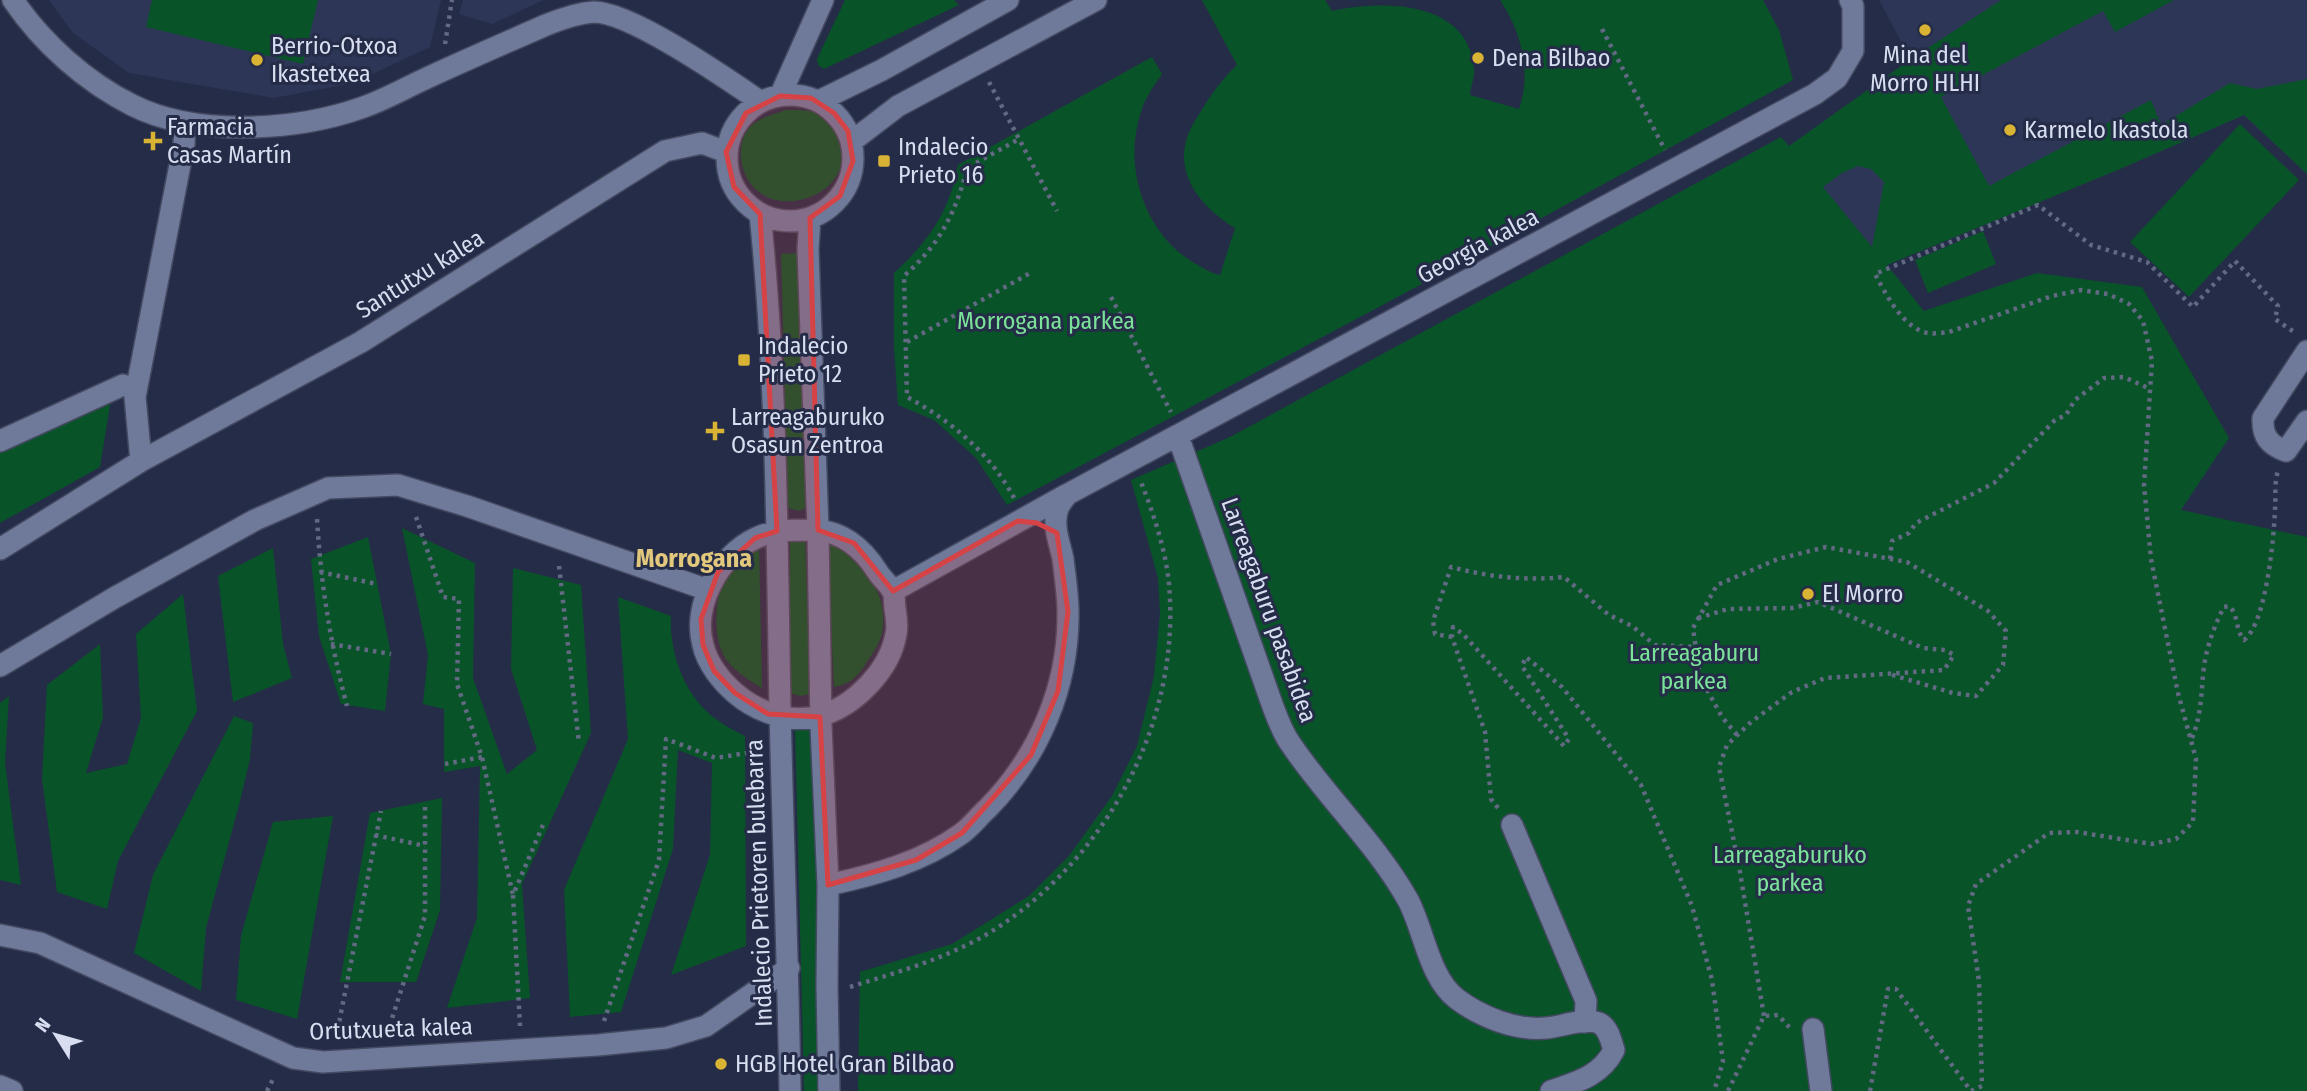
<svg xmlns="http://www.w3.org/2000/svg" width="2307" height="1091" viewBox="0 0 2307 1091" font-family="'Fira Sans Condensed',sans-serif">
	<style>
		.built { fill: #2e3658 }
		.green { fill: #095329; fill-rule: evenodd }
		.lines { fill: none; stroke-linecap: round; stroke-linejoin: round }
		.minor-casing { stroke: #434960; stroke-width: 24 }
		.path { stroke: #626982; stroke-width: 4.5; stroke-dasharray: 3.5 5; stroke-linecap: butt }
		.minor { stroke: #6f7999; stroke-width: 21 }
		.marked { fill: #d64346; fill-opacity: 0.2; stroke: #d64346; stroke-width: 5; stroke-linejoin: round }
		.poi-dot { fill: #d9b334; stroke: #252c48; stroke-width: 2.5 }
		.labels { text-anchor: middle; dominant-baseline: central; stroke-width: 6; stroke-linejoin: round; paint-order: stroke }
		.poi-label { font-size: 24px; fill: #d8def0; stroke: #252c48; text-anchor: start }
		.street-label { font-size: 24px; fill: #d8def0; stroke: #252c48 }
		.park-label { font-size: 24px; fill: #7be399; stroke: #252c48 }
		.neighbourhood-label { font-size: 26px; font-weight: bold; fill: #e2c87c; stroke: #252c48 }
	</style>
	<rect width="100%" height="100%" fill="#252c48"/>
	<path class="built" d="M49 0H441L430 47 353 83 274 98 129 73 73 33Z
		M463 0H544L492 24 459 14Z
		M1879 0H2307V174L2244 115 2120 169 1885 263 1789 146 1911 60Z"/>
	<path class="green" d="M152 0H318L303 64 146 27Z
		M845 0H954L959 5 824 69 818 65 817 59Z
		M1202 0H1325L1332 11C1382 0 1468 0 1474 68 1475 76 1471 86 1470 95L1519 109C1532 72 1521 31 1500 0H1763L1779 30 1793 80 1420 285 1007 505 976 458 934 420 898 405 894 348V273C928 242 950 211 958 165L1152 57 1162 74C1154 86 1145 98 1141 112 1123 165 1143 230 1191 261 1200 266 1210 273 1220 275L1235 228C1205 210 1176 179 1186 141 1190 126 1199 115 1206 103 1215 89 1225 76 1237 65Z
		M2001 0H2174L2115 32 2103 11 1941 97 1989 186 2151 100 2161 125 2230 83 2257 89 2307 79V174L2244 115 2120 169 1887 265 1924 311 2037 273 2142 287 2229 438 2181 510 2307 537V1091H858L860 972 952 944 1029 896 1069 856 1112 796 1137 746 1154 676 1160 613 1158 578 1131 480 1230 437 1781 137 1789 146 1911 59ZM1858 166 1871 169 1884 182 1872 247 1823 187 1842 173Z
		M786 110C799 110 812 109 823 116 829 120 833 127 836 133 838 137 842 143 842 148 847 182 813 204 783 201 773 200 768 198 759 192 740 178 733 143 752 125 761 117 775 114 786 110Z
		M2240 124 2299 180 2189 297 2130 242Z
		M1983 231 1996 264 1928 293 1915 260Z
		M800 253 805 480V508L800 511 788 508 781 254Z
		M111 399 100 467 0 523V449Z
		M402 528 475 563 473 678 507 774 537 750 511 669 513 568 581 585 591 733 522 884 530 998 447 1008 477 918 480 766 444 772V709L423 704 428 655Z
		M368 537 391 654 385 711 341 704 319 636 311 559Z
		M805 537 810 694 800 696 790 693V538Z
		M827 542C861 557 890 593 882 633 880 643 873 653 867 662 858 676 851 684 834 687Z
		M759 543 762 688C749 681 738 673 728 662 712 643 714 599 725 578 732 565 747 553 759 543Z
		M273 548 283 644 292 678 233 702 218 576Z
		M183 594 197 711 118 861 107 909 57 892 42 779 47 685 100 644 103 717 86 773 127 764 141 718 136 634Z
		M618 597 671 616C669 653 685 697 716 719 725 726 735 731 745 736L746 946 671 975 710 855 712 763 678 750 673 849 621 1012 570 1017 564 890 628 739Z
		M9 696 5 763 21 885 0 880V703Z
		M234 716 253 723 250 759 240 801 206 928 201 991 134 953 153 875Z
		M809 725 817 880 819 1091H804L795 727Z
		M442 798 440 910 416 982H340L370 813Z
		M333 816 297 1019 236 1000 241 936 273 822Z"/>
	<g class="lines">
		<g class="minor-casing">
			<path id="minor" d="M13 0C42 43 86 82 132 105 195 137 295 131 361 108 385 100 407 87 429 77 468 59 507 42 546 25 561 19 577 13 594 12 631 12 727 79 761 102
				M727 158a63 63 0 1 1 126 0a63 63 0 1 1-126 0Z
				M780 96 823 0
				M819 101 882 70 1008 0
				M851 142 898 106 1096 0
				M760 214C777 379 777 545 780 710 783 837 788 964 790 1091
				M810 218 808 249 818 530 821 726 828 885 827 987 829 1091
				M2307 351 2263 418C2262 436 2269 445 2286 451L2307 421
				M1178 436 1272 704C1277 717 1282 732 1290 743 1326 797 1376 843 1408 900 1424 930 1429 978 1457 999 1481 1017 1516 1031 1546 1028 1561 1027 1584 1017 1599 1023 1609 1028 1611 1041 1614 1050 1601 1076 1577 1082 1551 1091
				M0 441 123 385
				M141 461 135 397 184 144 185 123
				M818 530C845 533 863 549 877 571 881 578 890 585 893 592 895 596 894 603 895 608 896 616 898 626 896 634 890 670 854 707 819 716 790 724 757 712 735 693 721 681 707 663 703 645 692 606 719 555 756 538 775 529 797 530 818 530Z
				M0 549 141 461 361 342 665 151 702 143 726 152
				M893 591 1066 495
				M0 666 114 598 255 520 328 488 398 485 467 506 708 590
				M1512 825 1586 1001 1585 1022
				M828 885C875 875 922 862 961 834 971 827 979 816 988 808 1039 756 1069 686 1068 612 1068 595 1065 576 1063 559 1060 544 1053 528 1057 512 1058 505 1063 500 1068 494L1815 94 1837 78 1853 51V6L1850 0
				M0 935 40 943 293 1058 323 1062 598 1045 666 1038 706 1026 789 968
				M1813 1029 1821 1091
				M0 1086 12 1091"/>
		</g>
		<path class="path" d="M1602 29 1665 150
			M445 44 452 0
			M989 82 1057 211
			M1111 297 1171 412
			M907 342 1032 272
			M1014 498C991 454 950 420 907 397L904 276C939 245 956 213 967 168L1019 139
			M416 517 443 597 459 599 457 684 482 757 513 895
			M317 519C321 585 330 642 347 706
			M1890 559 1892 541 1909 533 1916 523 1994 483 2055 420 2066 415 2075 400 2104 378 2124 377 2150 389
			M559 566 579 743
			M320 572 377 584
			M1698 618 1728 609 1792 608 1818 602 1923 648 1945 650 1954 655 1944 670 1825 678 1792 692 1751 722 1727 745 1719 767 1740 872 1764 1016
			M1452 637 1435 634 1433 621 1451 567C1489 577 1526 581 1564 577L1609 615 1632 626 1655 645 1695 647
			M331 644 391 654
			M1737 735 1722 717 1700 677 1693 628 1717 585 1778 559 1826 547 1907 562 1988 611 2006 631 2003 665 1976 696 1953 693 1889 674
			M2192 738C2202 714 2201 691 2204 666 2207 646 2215 624 2224 607L2229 606C2239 615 2235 630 2244 640 2266 624 2274 538 2275 509 2276 497 2274 483 2278 471
			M445 764 482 757
			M1498 808 1491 799 1485 732 1452 637 1453 627 1463 634 1564 746 1569 739 1522 666 1526 657 1562 687 1641 785 1692 906 1712 980 1723 1062 1714 1091
			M375 835 425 846
			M850 987C901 971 952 957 997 928 1109 854 1181 720 1169 584 1166 551 1153 512 1141 482
			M604 1021 659 860 666 739 716 758 746 753
			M520 1026 513 895 543 825
			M387 1034 425 916V802
			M336 1038 381 811
			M267 1091 274 1077
			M1728 1091 1764 1016 1778 1015 1790 1028
			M1870 1091 1888 989H1896L1971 1091
			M1971 1091 1982 1086 1979 981 1968 906 1976 884 2049 833 2077 832 2152 844 2176 839 2193 822 2196 759 2178 693 2151 559 2144 485 2152 361 2143 321 2129 304 2108 294 2081 290 2052 296 1949 332C1940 333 1930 335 1921 331 1899 321 1886 294 1875 274L2038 205 2091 245 2147 262 2193 307 2235 261 2278 306 2275 319 2294 332"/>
		<use href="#minor" class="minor"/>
	</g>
	<path class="marked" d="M780 96 811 98 834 113 848 131 853 161 840 196 810 218 818 530 854 543 893 591 1018 521 1037 523 1057 533 1068 612 1058 691 1031 755 962 833 916 860 828 885 820 717 768 714 735 693 714 671 703 645 701 619 718 572 755 538 777 531 760 214 734 187 726 152 746 113Z"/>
	<g class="poi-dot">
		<circle cx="1925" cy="30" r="7"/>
		<circle cx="1478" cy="58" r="7"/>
		<circle cx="257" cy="60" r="7"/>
		<circle cx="2010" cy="130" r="7"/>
		<path d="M149.5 130.5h7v7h7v7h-7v7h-7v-7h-7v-7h7z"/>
		<rect x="877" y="154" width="14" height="14" rx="3.5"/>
		<rect x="737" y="353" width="14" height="14" rx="3.5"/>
		<path d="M711.5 420.5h7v7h7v7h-7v7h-7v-7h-7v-7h7z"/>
		<circle cx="1808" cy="594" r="7"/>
		<circle cx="721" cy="1064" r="7"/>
	</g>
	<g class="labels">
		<g class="poi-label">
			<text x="271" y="46">Berrio-Otxoa<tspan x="271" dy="28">Ikastetxea</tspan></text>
			<text x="1925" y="55" text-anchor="middle">Mina del<tspan x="1925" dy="28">Morro HLHI</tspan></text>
			<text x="1492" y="58">Dena Bilbao</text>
			<text x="167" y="127">Farmacia<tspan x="167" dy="28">Casas Martín</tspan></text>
			<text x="2024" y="130">Karmelo Ikastola</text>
			<text x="898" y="147">Indalecio<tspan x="898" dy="28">Prieto 16</tspan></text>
			<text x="758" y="346">Indalecio<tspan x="758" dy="28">Prieto 12</tspan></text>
			<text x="731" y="417">Larreagaburuko<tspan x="731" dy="28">Osasun Zentroa</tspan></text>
			<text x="1822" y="594">El Morro</text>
			<text x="735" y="1064">HGB Hotel Gran Bilbao</text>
		</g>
		<g class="street-label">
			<text transform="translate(1478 246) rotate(-28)">Georgia kalea</text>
			<text transform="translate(420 274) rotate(-32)">Santutxu kalea</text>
			<text transform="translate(1269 610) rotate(70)">Larreagaburu pasabidea</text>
			<text transform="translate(759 883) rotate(-92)">Indalecio Prietoren bulebarra</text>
			<text transform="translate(391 1029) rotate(-2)">Ortutxueta kalea</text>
		</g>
		<g class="park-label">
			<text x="1046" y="321">Morrogana parkea</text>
			<text x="1694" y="653">Larreagaburu<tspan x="1694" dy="28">parkea</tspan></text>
			<text x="1790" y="855">Larreagaburuko<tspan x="1790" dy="28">parkea</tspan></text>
		</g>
		<g class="neighbourhood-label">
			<text x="694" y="558">Morrogana</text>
		</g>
	</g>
	<g transform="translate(56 1035) rotate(307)" stroke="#252c48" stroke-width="5" paint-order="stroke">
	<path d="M0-5L12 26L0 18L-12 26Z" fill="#d8def0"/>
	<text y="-10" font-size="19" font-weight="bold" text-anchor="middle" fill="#d8def0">N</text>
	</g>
</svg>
